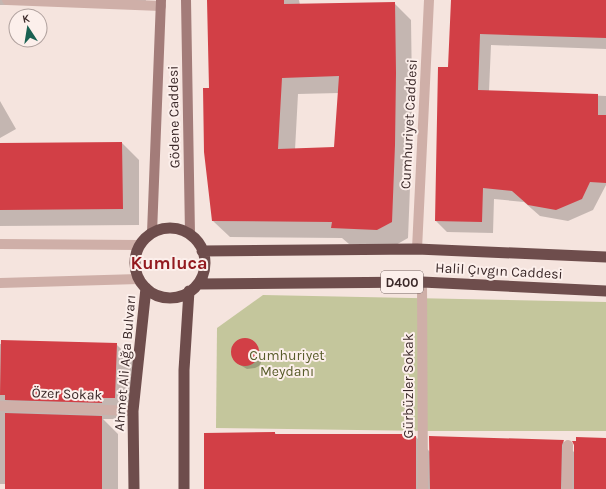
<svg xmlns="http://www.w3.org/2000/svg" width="606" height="489" viewBox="0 0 606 489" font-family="Karla,sans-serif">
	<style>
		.green { fill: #c4c69c }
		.shadow { fill: #0003; fill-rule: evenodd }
		.building { fill: #d23f46; fill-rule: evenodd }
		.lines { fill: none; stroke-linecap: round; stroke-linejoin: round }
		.service { stroke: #cfafa8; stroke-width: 10 }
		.minor { stroke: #cfafa8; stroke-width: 10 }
		.tertiary { stroke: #cfafa8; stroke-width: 10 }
		.secondary { stroke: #a37c79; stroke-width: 10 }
		.trunk { stroke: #6e4d4c; stroke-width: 11 }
		.labels { text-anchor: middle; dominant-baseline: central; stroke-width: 4; stroke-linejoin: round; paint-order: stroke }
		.shield { fill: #fcefeb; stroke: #756463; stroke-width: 1 }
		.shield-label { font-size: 13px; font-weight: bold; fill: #3b2929 }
		.street-label { font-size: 14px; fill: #3b2929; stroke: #fcefeb }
		.park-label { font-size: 14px; fill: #585c2a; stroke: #fcefeb }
		.district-label { font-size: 18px; font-weight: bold; fill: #93191f; stroke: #fcefeb }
	</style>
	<rect width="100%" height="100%" fill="#f5e4de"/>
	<path class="green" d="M263 295 606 302V431H426L216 428 217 328Z"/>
	<path class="shadow" d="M0 0H146L145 7 53 5H0Z
		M208 0H299L300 5 394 3 411 20 412 90 411 162 408 238 394 246 349 244 342 238 230 237 213 221ZM339 93 335 148 295 150 298 94Z
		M452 0H606V49L491 45 489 91 606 96V185L593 210 568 221 540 216 524 202 494 199 493 233 447 232 436 221 449 68Z
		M0 101 16 129 0 138Z
		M122 143 139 160V225L0 226V144Z
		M245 339 249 340 253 342 257 347 262 354 261 363 259 366 255 368 247 369 240 365 233 358 232 349 234 346 240 340Z
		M0 344H116L133 361 131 415 118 414V419H103L118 434V489H6V484H0Z
		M275 433 277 435H406L409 437H416L430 452 563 441 575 453 606 439V489H205Z"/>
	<path class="building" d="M207 0H284V4L395 2 396 73 395 145 392 222 377 230 331 228 332 222 212 221 204 152 203 88H209ZM339 76 334 147 278 149 282 78Z
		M451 0H606V38L480 34 478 90 598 94V115H606V183L590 182 582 199 556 210 528 205 512 191 483 188 482 222 435 221 438 67H448Z
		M122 142 123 209 0 210V143Z
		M231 352a14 14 0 1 1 28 0a14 14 0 1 1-28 0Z
		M1 340 117 343 115 398H102V403L5 400V395H0Z
		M5 413 102 416V489H5Z
		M275 432V434H407V436H416V489H204V433Z
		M429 436 564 440 562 445 561 489H430Z
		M576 437 606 438V489H574V445L572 441H576Z"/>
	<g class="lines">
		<path class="service" d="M567 489 568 445"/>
		<path class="minor" d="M7 0 161 6
			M417 249 429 0
			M422 282 423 489
			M0 406 133 411"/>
		<path class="tertiary" d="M0 244 139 245
			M0 283 139 279"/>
		<path class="secondary" d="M186 0 190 234
			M152 233 161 0"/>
		<path class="trunk" d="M135 263a35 35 0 1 1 70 0a35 35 0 1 1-70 0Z
			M202 251 417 249 606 257
			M198 284 422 282 606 291
			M134 489 133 411 146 288
			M184 489V370L189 291"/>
	</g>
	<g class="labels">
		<rect class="shield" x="381" y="271" width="42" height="22" rx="3"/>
		<g class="shield-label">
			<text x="402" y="282">D400</text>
		</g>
		<g class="street-label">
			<text transform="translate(174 117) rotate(-91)">Gödene Caddesi</text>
			<text transform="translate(409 124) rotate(-87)">Cumhuriyet Caddesi</text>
			<text transform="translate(499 271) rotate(3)">Halil Çıvgın Caddesi</text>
			<text transform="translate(125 363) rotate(-85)">Ahmet Ali Ağa Bulvarı</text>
			<text transform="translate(408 386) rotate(-90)">Gürbüzler Sokak</text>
			<text transform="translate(67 394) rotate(2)">Özer Sokak</text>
		</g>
		<g class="park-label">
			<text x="287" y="355">Cumhuriyet<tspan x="287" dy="16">Meydanı</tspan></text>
		</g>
		<g class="district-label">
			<text x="169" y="263">Kumluca</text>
		</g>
	</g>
	<g transform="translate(28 28) rotate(348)"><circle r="19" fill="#fcefeb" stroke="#afa09d"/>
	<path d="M0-3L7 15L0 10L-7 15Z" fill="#1a6152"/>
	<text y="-6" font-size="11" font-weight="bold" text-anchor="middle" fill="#3b2929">K</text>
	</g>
</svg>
